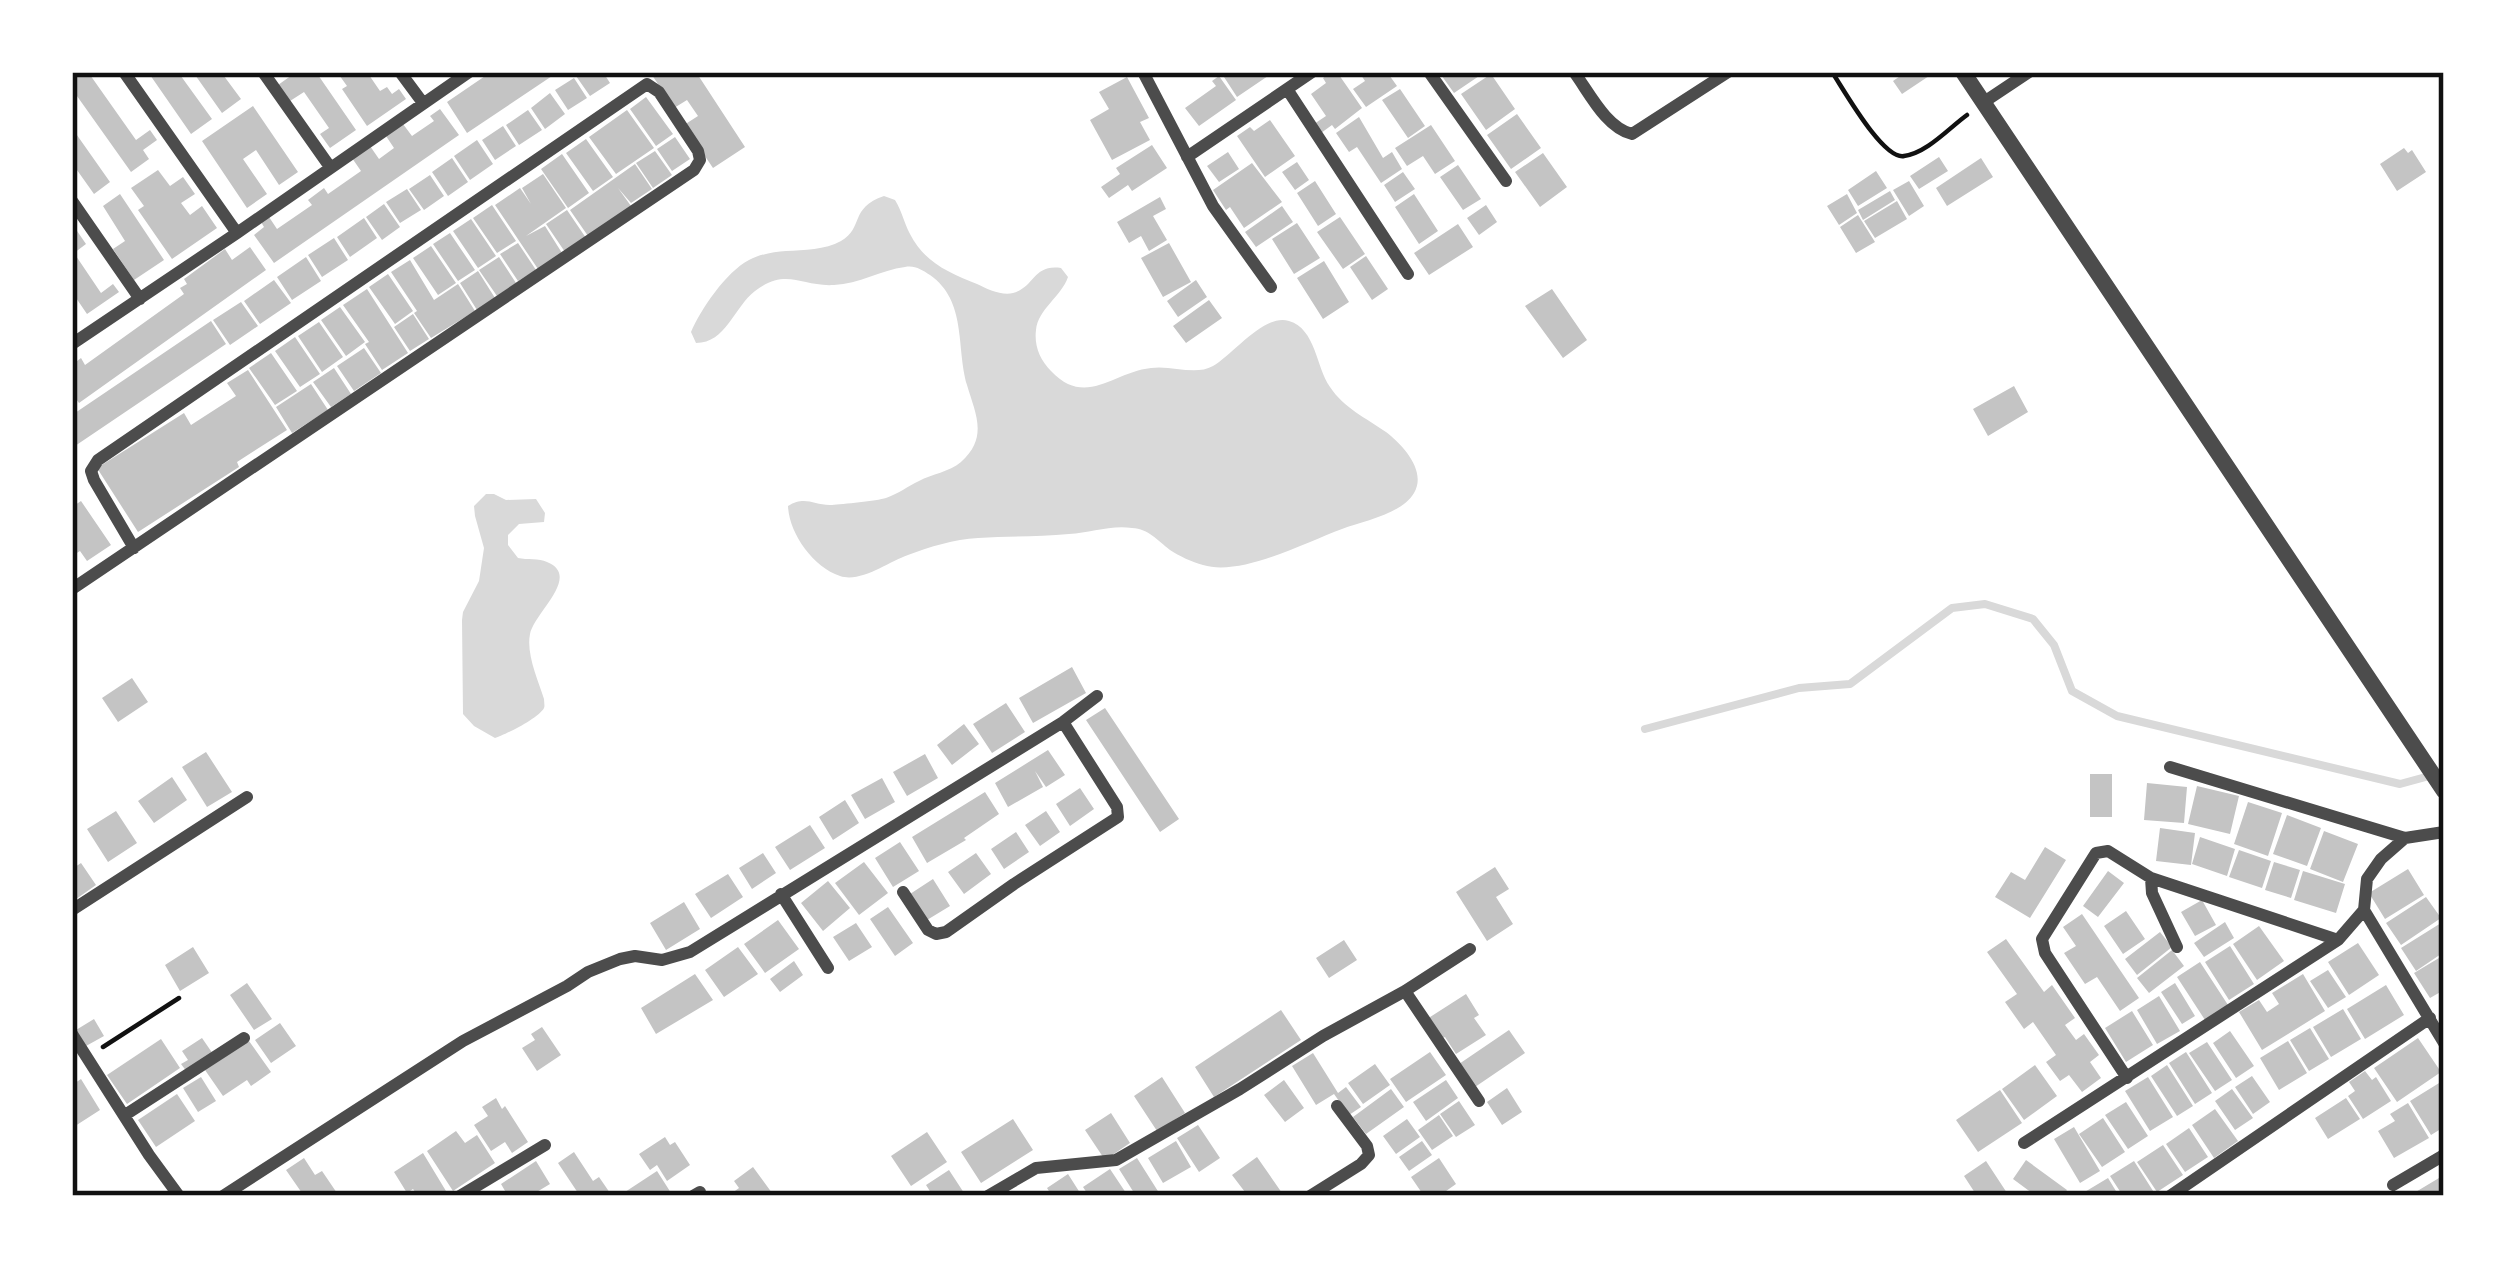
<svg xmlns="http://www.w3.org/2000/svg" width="2516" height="1268" viewBox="0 0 2516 1268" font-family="Figtree,sans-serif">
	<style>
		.water { fill: #d9d9d9 }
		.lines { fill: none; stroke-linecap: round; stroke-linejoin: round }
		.stream { stroke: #d9d9d9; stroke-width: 8 }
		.building { fill: #c4c4c4 }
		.path { stroke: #111; stroke-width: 4.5 }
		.minor { stroke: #4c4c4c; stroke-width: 12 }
		.tertiary { stroke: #4c4c4c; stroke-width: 16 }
		.neatline { fill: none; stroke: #111; stroke-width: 4.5 }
	</style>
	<rect width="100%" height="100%" fill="#fff"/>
	<path class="water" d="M884 196 895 200C902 211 904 223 910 234 924 262 949 273 977 284 987 289 1002 296 1013 293 1035 287 1033 264 1061 268L1068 277C1061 297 1038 309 1036 330 1034 346 1040 360 1051 371 1086 408 1113 372 1151 368 1172 365 1195 376 1213 366 1233 355 1264 313 1289 321 1316 329 1316 367 1330 387 1344 408 1366 418 1386 432 1403 445 1427 471 1414 493 1402 514 1363 521 1342 529 1306 542 1241 577 1203 565 1192 562 1179 556 1170 550 1157 540 1149 529 1132 528 1110 525 1090 533 1069 534 1039 537 1008 536 978 538 954 539 930 547 908 555 888 562 861 583 840 576 813 567 789 533 788 506 806 495 814 506 832 505 842 504 877 501 886 498 898 494 908 486 919 481 932 474 949 472 961 462 989 437 975 413 967 385 956 347 967 301 930 275 922 270 915 265 905 267 881 270 859 284 834 285 801 287 787 267 755 291 734 307 726 343 696 343L691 332C701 309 726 272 749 260 760 254 774 252 786 251 804 250 825 250 841 241 864 228 849 208 884 196Z
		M486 494H494L506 500 536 499 545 513 544 522 519 524 508 535V545L518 558C527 560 539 558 547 562 582 576 534 613 530 634 526 654 538 680 544 699 544 702 545 706 544 708 539 718 505 735 495 738L474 726 463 714 462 620 463 612 479 581 484 548 475 516 474 506Z"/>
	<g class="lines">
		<path class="stream" d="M1645 729 1799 688 1850 684 1952 608 1985 604 2033 619 2054 645 2072 691 2117 716 2400 784 2444 772"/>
	</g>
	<path class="building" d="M72 72H88L136 140 150 130 157 140 143 150 149 159 131 172 72 89Z
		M148 72H178L212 119 191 134Z
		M193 72H221L241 99 222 113Z
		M290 72H316L356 130 330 148 320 134 329 128 304 92 290 101 278 85 292 75Z
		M337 72H367L380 91 387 87 392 94 399 89 406 99 367 126 342 89 347 86Z
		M491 72 494 77 501 72H558L467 133 447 102Z
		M582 72H603L610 83 590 96 576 76Z
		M650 72H696L745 147 713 168 684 125 698 116 687 100 674 108Z
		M1231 72H1274L1237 97 1224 77Z
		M1331 72H1337L1362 108 1335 129 1332 125 1321 133 1314 124 1326 116 1311 94 1326 83 1323 78Z
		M1359 72H1387L1397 86 1366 107 1353 89 1365 81Z
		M1439 72H1485L1454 93Z
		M1906 72H1935L1902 94 1893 81Z
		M1491 74 1515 109 1486 130 1461 94Z
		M1219 76 1236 100 1199 126 1185 108 1216 86 1212 81Z
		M1127 77 1149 118 1140 122 1150 140 1112 160 1090 120 1109 109 1099 92Z
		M574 78 587 98 568 110 555 90Z
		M1400 89 1425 126 1408 138 1382 100Z
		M550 93 565 114 545 129 531 108Z
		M646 97 673 134 656 146 630 109Z
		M253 106 298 172 279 185 256 150 243 159 267 194 247 208 202 141Z
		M440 109 459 135 274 263 254 235 264 227 261 222 269 217 277 229 312 205 308 200 324 188 328 194 361 171 352 158 370 146 379 159 394 148 386 136 403 124 412 136 434 121 430 116Z
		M528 110 542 130 519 145 506 125Z
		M627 110 654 148 616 174 589 137Z
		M1517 114 1541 148 1511 169 1487 135Z
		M1359 117 1383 158 1392 152 1402 169 1381 183 1357 147 1349 152 1336 133Z
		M1270 120 1295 156 1265 177 1237 136 1250 127 1254 131Z
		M1431 125 1455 161 1435 174 1423 156 1407 166 1395 148Z
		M503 126 516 146 495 160 482 140Z
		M72 128 110 182 94 194 72 163Z
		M675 137 690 159 672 171 657 149Z
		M586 139 613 177 593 191 566 153Z
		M477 140 493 164 470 180 454 156Z
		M1152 145 1167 168 1132 191 1128 185 1109 198 1101 187 1120 174 1116 168Z
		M2404 148 2408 153 2412 150 2426 172 2397 191 2380 164Z
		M655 151 672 175 653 188 636 163Z
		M1228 152 1239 169 1219 182 1207 166Z
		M1543 153 1567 187 1540 207 1515 172Z
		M562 154 589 193 568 208 541 169Z
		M1939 157 1948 171 1919 189 1910 176Z
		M452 158 468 182 448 196 432 172Z
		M1981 158 1993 177 1947 206 1936 188Z
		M1297 162 1309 180 1295 190 1282 172Z
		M1252 163 1282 202 1244 228 1230 207 1226 210 1213 190Z
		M635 164 652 189 631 203 618 188 631 206 588 236 570 210Z
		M1458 165 1481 199 1463 210 1440 177Z
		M158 170 170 186 183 177 195 194 181 203 190 215 202 206 217 228 172 259 138 210 144 206 131 188Z
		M1876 171 1887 188 1858 206 1848 190Z
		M1403 172 1415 189 1395 202 1384 185Z
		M543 174 566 208 526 236 545 226 562 253 538 269 495 205 520 188 531 204 522 188Z
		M430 175 444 196 424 210 409 189Z
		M1315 181 1336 214 1318 226 1297 193Z
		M1909 181 1924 206 1909 216 1893 190Z
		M407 189 421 210 400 223 386 202Z
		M1890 191 1895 200 1863 220 1858 210Z
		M120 194 164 260 134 280 113 249 125 241 103 206Z
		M1414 194 1438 231 1419 244 1395 207Z
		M1847 194 1857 213 1839 225 1827 206Z
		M1160 197 1166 209 1153 216 1167 240 1149 251 1141 236 1129 243 1117 222Z
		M1897 201 1907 219 1875 238 1864 221Z
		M384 204 400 227 382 240 366 217Z
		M492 205 516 241 497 253 473 218Z
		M1486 205 1497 222 1479 235 1467 218Z
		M1282 206 1293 222 1256 247 1245 232Z
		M567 210 586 238 565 252 546 224Z
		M1858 215 1875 242 1856 253 1840 227Z
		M1340 217 1365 254 1343 269 1317 232Z
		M364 218 377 238 350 257 337 237Z
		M471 219 496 256 478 268 453 231Z
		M1297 223 1320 258 1294 274 1272 239Z
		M1458 224 1473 247 1429 275 1414 253Z
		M75 228 86 244 74 253 101 293 113 284 119 292 87 314 72 292V230Z
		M450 233 475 270 458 281 433 244Z
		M334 238 348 260 322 277 308 255Z
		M518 243 536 270 518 281 500 254Z
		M1169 243 1191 282 1163 297 1141 258Z
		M431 246 456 283 438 295 413 258Z
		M250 247 266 270 79 403 72 393V365L81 358 85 365 184 294 180 288 187 284 184 279 225 249 232 260Z
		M1366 256 1388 289 1372 300 1350 267Z
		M306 257 321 281 292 300 277 277Z
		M499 257 516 283 497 296 479 270Z
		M410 260 434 300 458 284 475 311 431 338 414 313 417 311 391 272Z
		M1324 261 1349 302 1323 319 1297 278Z
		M478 271 495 298 477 310 460 283Z
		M388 274 413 311 395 324 369 287Z
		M274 280 291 303 260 324 244 301Z
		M1196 280 1207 297 1178 317 1167 301Z
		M367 289 408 353 382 370 365 344 369 342 343 305Z
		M1552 289 1587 340 1563 358 1525 306Z
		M1209 300 1222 318 1186 343 1173 326Z
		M241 302 258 326 230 345 213 320Z
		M340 307 365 342 346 356 321 320Z
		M413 314 429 339 410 351 394 327Z
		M211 321 226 344 72 448V415Z
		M319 322 343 357 322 372 298 336Z
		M295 337 320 374 300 387 275 351Z
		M364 348 381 373 354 391 337 366Z
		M271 353 297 391 275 405 249 368Z
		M334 368 351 394 331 407 313 382Z
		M248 370 287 430 237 462 239 467 138 532 97 468 184 413 191 425 236 396 227 383Z
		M311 384 328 410 292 433 276 407Z
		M2014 386 2028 412 1988 436 1973 409Z
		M81 501 111 545 87 561 80 551 72 556V507Z
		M1072 667 1086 693 1033 723 1019 698Z
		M132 678 148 702 118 722 102 698Z
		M1006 703 1025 732 992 753 973 724Z
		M1105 708 1179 819 1160 832 1086 720Z
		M964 724 979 744 952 765 937 745Z
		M1048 750 1065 775 1046 787 1035 771 1043 787 1008 807 995 783Z
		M206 752 232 792 207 807 182 767Z
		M925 754 938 778 907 796 893 772Z
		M2090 774H2112V817H2090Z
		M172 777 187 800 154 823 138 801Z
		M882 778 895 802 865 819 851 795Z
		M2147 783 2187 787 2184 823 2144 820Z
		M2197 786 2239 796 2230 834 2188 824Z
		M1080 788 1094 809 1070 826 1056 804Z
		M985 792 999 814 964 838 966 840 927 863 912 837Z
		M845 800 859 823 833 840 819 817Z
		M2248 802 2282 813 2268 856 2234 844Z
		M116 811 137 843 108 862 87 829Z
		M1046 811 1060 832 1040 846 1025 825Z
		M2287 815 2321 828 2307 866 2273 854Z
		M810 825 825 848 790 870 775 847Z
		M2160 828 2195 833 2191 865 2156 861Z
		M2324 831 2358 844 2343 882 2310 869Z
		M1016 832 1029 852 1004 869 991 849Z
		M2200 837 2235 849 2227 876 2192 864Z
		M900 842 919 871 893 887 875 858Z
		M2045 847 2066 860 2030 918 1995 897 2011 872 2025 880Z
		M2239 850 2271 861 2262 888 2229 877Z
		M763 853 776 873 752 889 739 868Z
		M976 853 991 874 964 894 948 872Z
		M864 862 888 893 859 915 835 883Z
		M2274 862 2300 870 2291 898 2265 890Z
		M81 863 96 885 72 902V869Z
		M1495 867 1509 889 1496 897 1513 924 1487 941 1456 892Z
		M2408 869 2424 895 2385 919 2369 893Z
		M2108 871 2124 883 2098 917 2083 906Z
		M2303 871 2345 884 2336 913 2294 900Z
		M728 874 743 897 711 918 695 894Z
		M933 879 950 906 927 920 910 894Z
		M828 881 850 908 823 931 801 903Z
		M2426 897 2441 918 2401 945 2386 923Z
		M2202 900 2216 925 2195 936 2181 912Z
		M684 902 700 929 666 950 650 923Z
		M888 907 913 943 895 956 870 919Z
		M2126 911 2145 939 2123 954 2104 926Z
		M2082 914 2139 998 2120 1011 2097 977 2085 984 2064 953 2076 946 2063 927Z
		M778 920 799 949 765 973 744 944Z
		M2225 922 2234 938 2204 957 2194 943Z
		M856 923 872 947 849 961 833 937Z
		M2441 923 2444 928V952L2416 971 2401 948Z
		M2259 926 2284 961 2257 980 2233 944Z
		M2160 932 2172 947 2137 975 2125 959Z
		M2006 939 2044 992 2052 985 2075 1018 2065 1025 2076 1040 2084 1034 2099 1055 2090 1062 2101 1078 2082 1092 2069 1075 2060 1081 2046 1062 2056 1055 2033 1022 2024 1029 2005 1002 2017 994 1987 952Z
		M1344 940 1357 960 1329 978 1316 958Z
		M2358 943 2379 975 2349 995 2328 962Z
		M2230 946 2254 984 2229 1000 2205 962Z
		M193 947 209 973 180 991 165 965Z
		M738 947 758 974 724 997 705 970Z
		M2172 950 2184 966 2149 993 2137 978Z
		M2444 955V990L2430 998 2414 973Z
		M794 961 803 975 780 992 770 979Z
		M2200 962 2228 1005 2205 1020 2177 977Z
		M2328 970 2346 997 2328 1008 2310 981Z
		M695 974 713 1000 656 1034 641 1008Z
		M2303 974 2325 1011 2262 1050 2239 1012 2259 1000 2267 1012 2279 1004 2272 993Z
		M247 983 272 1019 254 1030 230 995Z
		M2175 983 2195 1016 2182 1024 2161 992Z
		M2386 985 2404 1015 2365 1039 2347 1009Z
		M1466 994 1479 1015 1474 1018 1486 1035 1456 1054 1445 1037 1440 1039 1427 1019Z
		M2159 996 2180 1031 2157 1044 2137 1010Z
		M2343 1009 2361 1039 2331 1057 2313 1027Z
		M1281 1010 1301 1040 1214 1097 1195 1067Z
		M2132 1011 2153 1045 2126 1062 2105 1028Z
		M94 1019 104 1036 86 1046 76 1030Z
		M280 1023 296 1046 271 1063 255 1040Z
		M542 1027 561 1055 537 1071 522 1048 535 1040 531 1034Z
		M2310 1028 2329 1059 2309 1071 2290 1040Z
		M1509 1030 1525 1053 1475 1087 1459 1064Z
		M2230 1031 2254 1066 2236 1078 2213 1043Z
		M202 1038 213 1054 187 1072 181 1064 188 1060 182 1051Z
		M2418 1038 2441 1072 2397 1102 2374 1068Z
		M161 1039 180 1068 127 1104 107 1075Z
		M249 1041 271 1072 251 1086 247 1080 223 1096 205 1070Z
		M2288 1041 2307 1073 2279 1090 2260 1058Z
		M2207 1042 2232 1080 2215 1091 2189 1053Z
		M1430 1052 1446 1075 1406 1102 1390 1079Z
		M2186 1052 2212 1093 2195 1104 2169 1063Z
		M1313 1053 1338 1093 1346 1087 1361 1107 1349 1115 1334 1094 1316 1105 1292 1066Z
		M1375 1064 1390 1085 1363 1104 1348 1083Z
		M2035 1065 2057 1096 2024 1120 2002 1089Z
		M2167 1065 2193 1106 2177 1116 2151 1076Z
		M2365 1071 2372 1080 2376 1077 2391 1101 2363 1119 2348 1096 2355 1091 2349 1082Z
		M2252 1076 2270 1102 2253 1114 2235 1087Z
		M201 1077 216 1101 198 1112 183 1088Z
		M1162 1077 1185 1113 1157 1131 1134 1096Z
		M2148 1077 2173 1117 2150 1131 2125 1091Z
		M81 1079 100 1110 72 1128V1085Z
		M1284 1080 1304 1108 1285 1122 1264 1095Z
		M1446 1080 1458 1098 1426 1121 1413 1102Z
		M2444 1080V1127L2431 1135 2410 1101Z
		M1507 1088 1522 1112 1502 1125 1487 1102Z
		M1391 1089 1404 1107 1366 1134 1353 1117Z
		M2232 1089 2253 1118 2235 1130 2215 1101Z
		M2000 1090 2022 1123 1978 1152 1956 1120Z
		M177 1094 195 1121 156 1147 138 1120Z
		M496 1098 502 1109 505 1106 528 1142 512 1153 505 1142 491 1151 474 1125 488 1116 482 1107Z
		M2346 1098 2360 1119 2328 1139 2315 1118Z
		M1459 1101 1475 1125 1456 1137 1440 1114Z
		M2126 1102 2148 1136 2128 1149 2105 1115Z
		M2408 1103 2429 1138 2394 1158 2378 1131 2395 1121 2390 1114Z
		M2215 1109 2238 1141 2214 1158 2192 1125Z
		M1111 1113 1130 1143 1105 1160 1085 1130Z
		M1439 1115 1453 1136 1432 1150 1418 1130Z
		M2103 1118 2125 1152 2102 1167 2079 1134Z
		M1013 1119 1033 1150 981 1183 961 1152Z
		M1407 1119 1420 1137 1396 1154 1383 1136Z
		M1198 1125 1220 1158 1199 1172 1177 1138Z
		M2074 1127 2100 1171 2080 1183 2054 1139Z
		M2189 1128 2208 1157 2185 1172 2166 1144Z
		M456 1131 465 1143 477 1135 495 1163 453 1191 427 1151Z
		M927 1132 947 1162 911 1186 891 1156Z
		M665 1137 670 1145 675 1142 690 1165 667 1181 657 1165 650 1170 639 1154Z
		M1176 1141 1191 1167 1163 1183 1148 1158Z
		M1422 1141 1432 1155 1409 1171 1399 1157Z
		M2163 1145 2183 1175 2157 1192 2137 1162Z
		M574 1152 593 1181 599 1177 610 1193 606 1196H580L558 1163Z
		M423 1153 449 1196H418L413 1189 407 1193 394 1172Z
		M1257 1157 1282 1193 1278 1196H1248L1232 1175Z
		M304 1158 315 1175 322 1171 339 1196H304L286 1170Z
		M1137 1158 1161 1196H1136L1119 1169Z
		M1439 1158 1456 1184 1439 1196H1424L1411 1177Z
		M2026 1160 2067 1190 2063 1196H2036L2013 1179Z
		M536 1161 550 1184 530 1196H508L501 1184Z
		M1986 1161 2009 1196H1977L1964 1176Z
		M2134 1161 2155 1194 2151 1196H2123L2110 1176Z
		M753 1167 772 1193 768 1196H728L739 1188 734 1181Z
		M1110 1169 1128 1196H1089L1083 1187Z
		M949 1170 966 1196H933L926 1185Z
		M657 1171 673 1196H628L625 1192Z
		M1068 1174 1082 1196H1052L1047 1188Z
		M2444 1175V1196H2409Z
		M2108 1178 2119 1196H2078Z"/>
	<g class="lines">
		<path class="path" d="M1832 72C1844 90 1883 160 1904 156 1927 153 1949 128 1967 115
			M103 1047 179 998"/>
		<path class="minor" d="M124 72 237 233
			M263 72 330 167
			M400 72 423 103
			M1143 72 1213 206 1271 287
			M1429 72 1506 181
			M1574 72C1589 92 1606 128 1632 134L1728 72
			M1287 89 1408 274
			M1984 102 2029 72
			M1187 157 1312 72
			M72 201 140 299
			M72 344 237 233 469 72
			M72 589 694 170 700 160 698 151 659 92 647 84 98 460 91 471 94 480 134 548
			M2170 767 2405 838 2444 832
			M2405 838 2381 859 2367 879 2364 910 2444 1043
			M2151 878 2338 940
			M903 892 928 930 936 934 946 932 1014 884 1118 817 1117 807 1063 722
			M781 894 828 968
			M72 910 247 797
			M1405 991 1479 1101
			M72 1034 149 1155 179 1196
			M2127 1078 2045 953 2042 939 2096 853 2108 851 2151 878 2152 893 2177 947
			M125 1115 244 1038
			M2024 1143 2338 940 2364 910
			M2393 1185 2444 1155
			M223 1196 463 1041 567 986 588 972 620 959 635 956 662 960 690 952 1063 722 1097 696
			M460 1196 545 1145
			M693 1196 700 1192
			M988 1196 1036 1168 1116 1160 1240 1089 1323 1036 1405 991 1470 949
			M1310 1196 1361 1164 1369 1155 1367 1146 1337 1106
			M2170 1196 2430 1018"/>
		<path class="tertiary" d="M1963 72 2444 791"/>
	</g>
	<rect width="2516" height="1268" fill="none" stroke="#ffffff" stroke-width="150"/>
	<rect x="75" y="75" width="2366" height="1118" class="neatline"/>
</svg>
